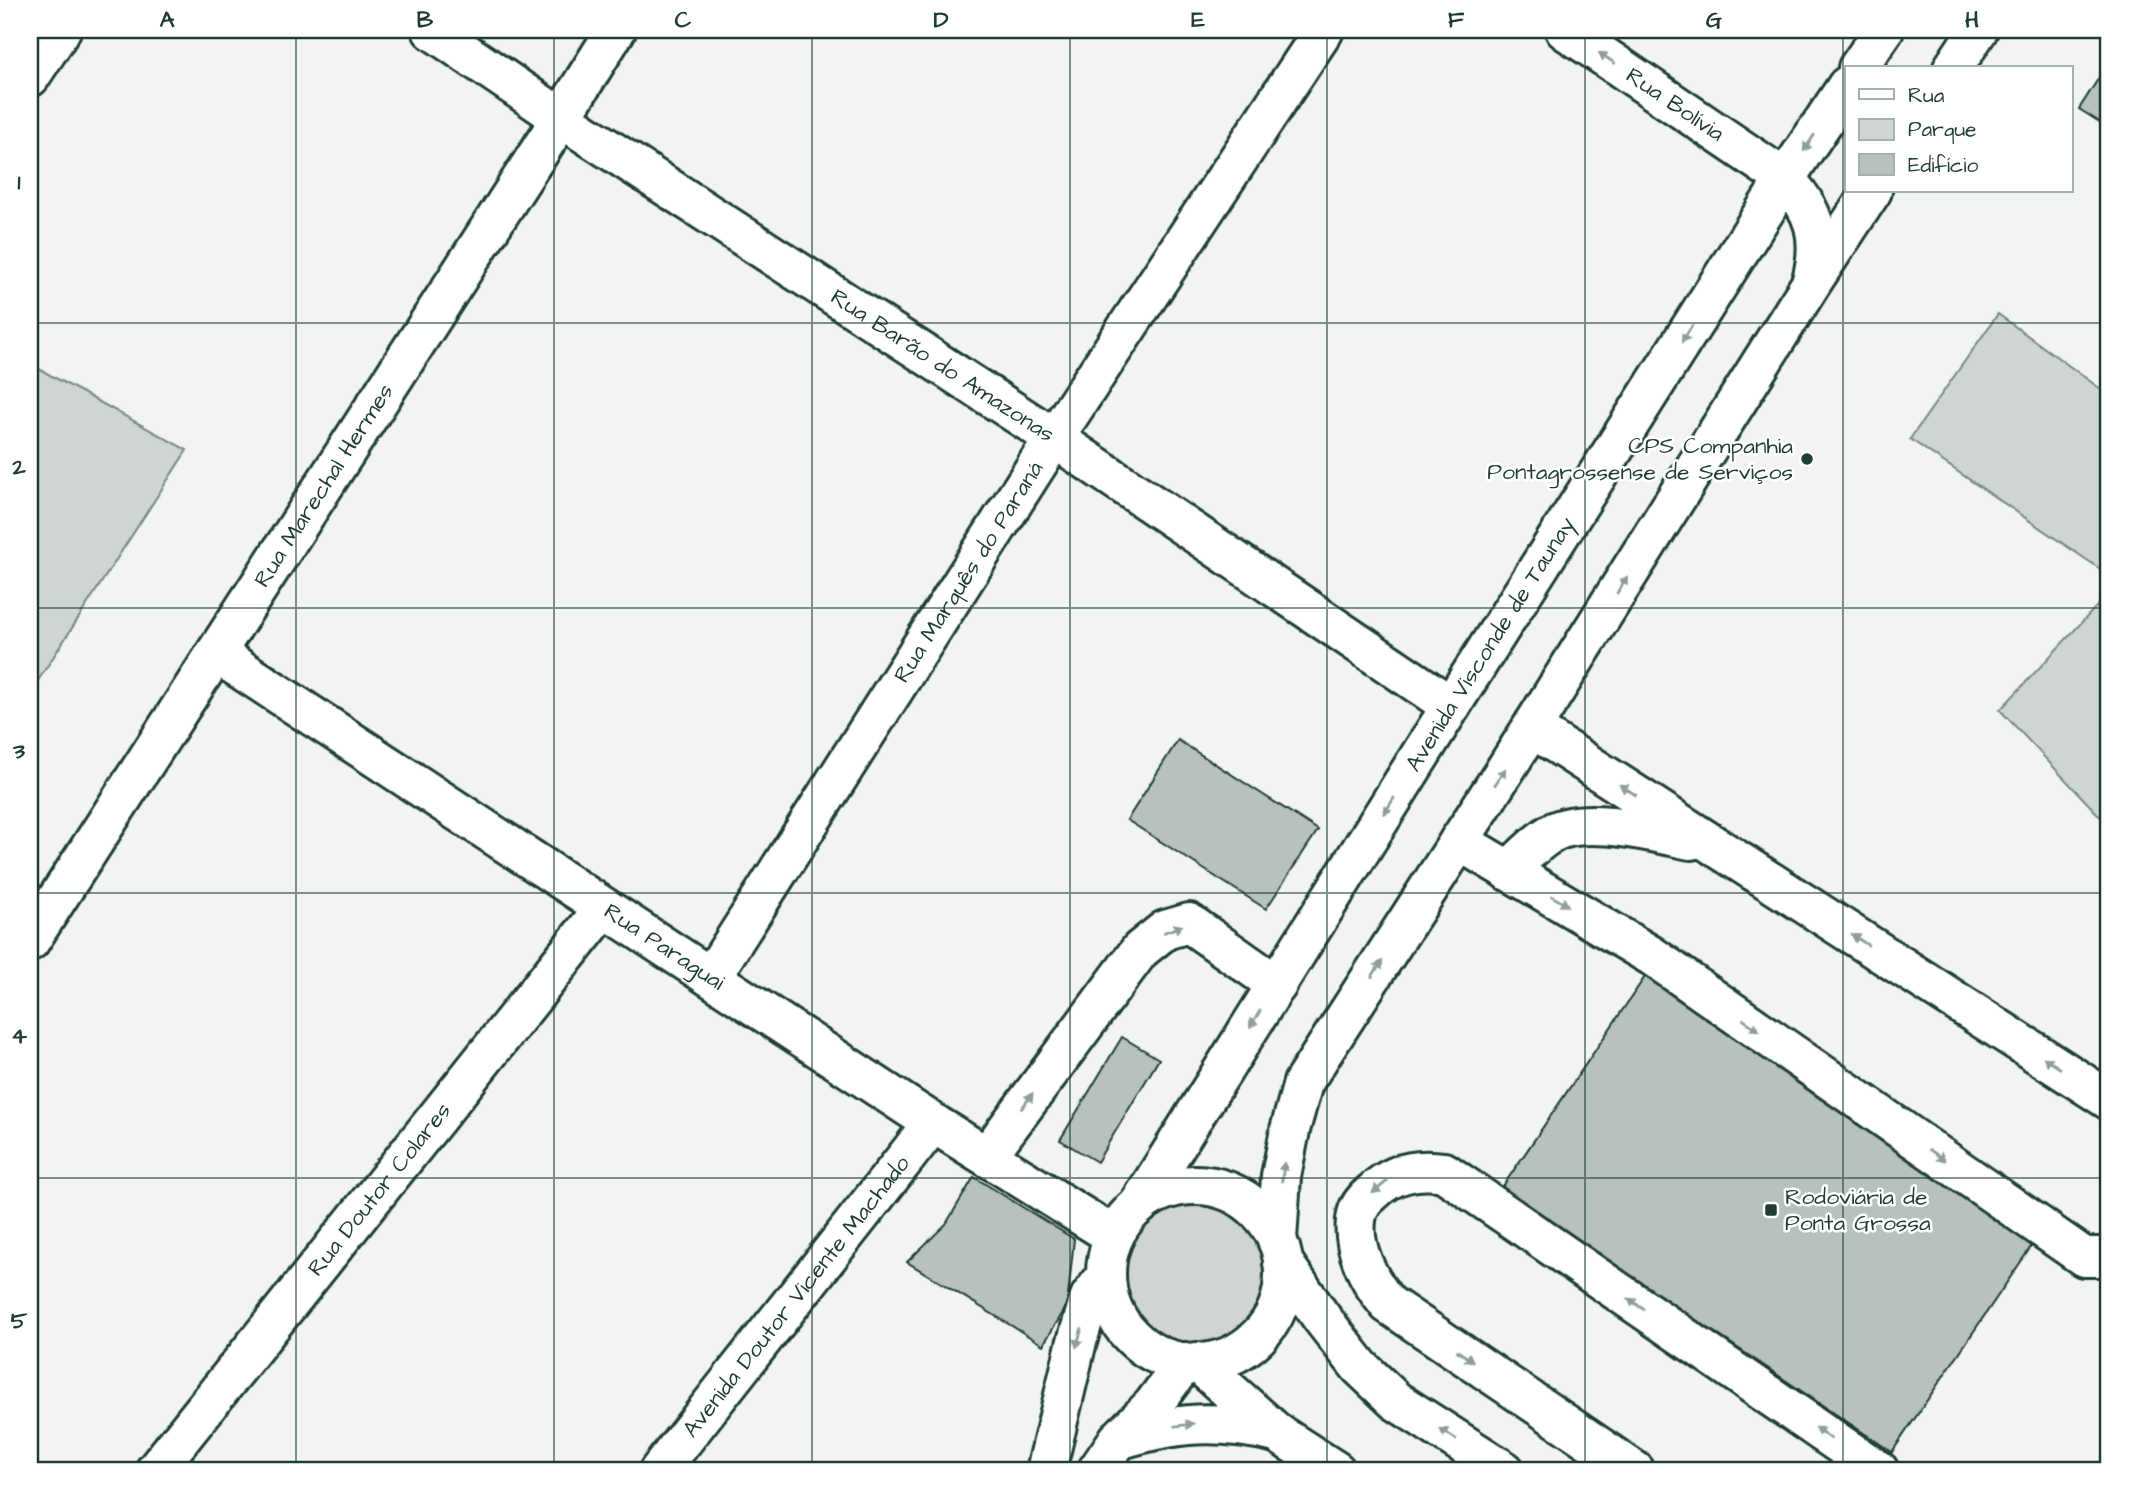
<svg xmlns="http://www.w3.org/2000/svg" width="2139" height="1501" viewBox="0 0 2139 1501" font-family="'Architects Daughter',sans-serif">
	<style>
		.green { fill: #ced5d3; stroke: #768984; stroke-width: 2 }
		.building { fill: #b7c1bd; stroke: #1f3d34; stroke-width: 2 }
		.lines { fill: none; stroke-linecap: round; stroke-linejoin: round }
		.minor-casing { stroke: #1f3d34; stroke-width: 44 }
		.major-casing { stroke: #1f3d34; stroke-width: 44 }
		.minor { stroke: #fff; stroke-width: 38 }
		.major { stroke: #fff; stroke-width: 38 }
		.oneway { fill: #8f9e9a }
		.grid { fill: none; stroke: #1f3d34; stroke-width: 2; stroke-opacity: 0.55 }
		.poi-dot { fill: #1f3d34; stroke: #fff; stroke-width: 2.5 }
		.labels { text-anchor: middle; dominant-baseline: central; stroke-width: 5; stroke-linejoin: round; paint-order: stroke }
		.street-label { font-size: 23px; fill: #1f3d34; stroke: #fff }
		.poi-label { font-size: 23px; fill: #1f3d34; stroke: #fff; text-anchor: end }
		.neatline { fill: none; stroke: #1f3d34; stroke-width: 2.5 }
		.grid-label { font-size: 23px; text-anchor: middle; font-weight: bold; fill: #1f3d34 }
	</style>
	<rect width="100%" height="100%" fill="#f2f3f3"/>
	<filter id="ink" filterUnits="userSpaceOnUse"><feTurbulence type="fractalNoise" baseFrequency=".0143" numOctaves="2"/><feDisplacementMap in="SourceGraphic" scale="14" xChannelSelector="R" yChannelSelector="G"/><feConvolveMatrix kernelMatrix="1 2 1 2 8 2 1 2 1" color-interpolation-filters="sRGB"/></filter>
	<g filter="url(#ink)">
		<path class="green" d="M1998 314 2109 395V569L2106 573 1910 439Z
			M30 364 187 450 30 693Z
			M2109 593V826L2000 710Z
			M1126 1274a69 69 0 1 1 138 0a69 69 0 1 1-138 0Z"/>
		<path class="building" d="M2109 62V128L2079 109Z
			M1178 740 1318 830 1266 909 1127 820Z
			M1651 968 2041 1232 1892 1452 1501 1189Z
			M1122 1037 1159 1059 1097 1162 1060 1140Z
			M974 1177 1074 1239 1067 1306 1043 1345 907 1262 946 1224Z"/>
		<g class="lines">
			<g class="minor-casing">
				<g id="minor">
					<path id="s1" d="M432 30 561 118 1054 438 1451 706"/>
					<path id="s2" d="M1565 30 1785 179"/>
					<path d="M30 77 61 30"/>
					<path id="s3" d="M216 653 933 1123 1114 1236"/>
					<path d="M1532 728 2109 1100"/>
					<path d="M1459 841 1652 956 2084 1257H2109"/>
					<path d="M1508 871C1521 859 1534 844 1549 835 1580 813 1655 833 1691 840"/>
					<path id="s4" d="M30 941 561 118 616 30"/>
					<path id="s5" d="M711 977 1054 438 1324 30"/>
					<path d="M987 1156 1140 950 1165 930 1189 923 1277 985"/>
					<path id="s6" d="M155 1471 604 908"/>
					<path id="s7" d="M659 1471 933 1123"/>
					<path d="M1635 1471 1388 1304C1369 1281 1350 1246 1357 1214 1359 1205 1367 1197 1373 1192 1393 1172 1417 1168 1444 1172L1879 1471"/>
				</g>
			</g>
			<g class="major-casing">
				<g id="major">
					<path d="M1858 68 1884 30"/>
					<path d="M1953 68 1978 30"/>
					<path d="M1785 179C1815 210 1823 238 1812 280"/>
					<circle cx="1195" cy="1274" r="89"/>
					<path id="s8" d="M1138 1206 1451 706 1785 179 1847 86"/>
					<path d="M1277 1240 1281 1176 1290 1130 1303 1083 1507 767 1812 282 1872 191"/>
					<path d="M1283 1262 1321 1317 1360 1367 1396 1401 1505 1471"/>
					<path d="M1197 1362 1277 1433 1336 1471"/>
					<path d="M1118 1440C1176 1422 1217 1419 1277 1433"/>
					<path d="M1046 1471 1076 1345 1090 1297 1106 1276"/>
					<path d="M1097 1471 1118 1440 1153 1405 1185 1362"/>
				</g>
			</g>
			<use href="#minor" class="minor"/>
			<use href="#major" class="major"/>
		</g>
		<defs><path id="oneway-solid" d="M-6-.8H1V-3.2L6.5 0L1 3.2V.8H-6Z" transform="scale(1.75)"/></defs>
		<g class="oneway">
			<use href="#oneway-solid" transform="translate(1607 58) rotate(-146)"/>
			<use href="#oneway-solid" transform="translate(1809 143) rotate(123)"/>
			<use href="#oneway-solid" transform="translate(1687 334) rotate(122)"/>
			<use href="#oneway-solid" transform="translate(1622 585) rotate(-58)"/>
			<use href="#oneway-solid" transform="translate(1500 777) rotate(-57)"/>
			<use href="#oneway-solid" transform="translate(1628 790) rotate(-147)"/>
			<use href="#oneway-solid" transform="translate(1389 806) rotate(122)"/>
			<use href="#oneway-solid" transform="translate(1560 901) rotate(31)"/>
			<use href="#oneway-solid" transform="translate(1173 929) rotate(-21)"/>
			<use href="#oneway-solid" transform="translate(1860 940) rotate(-147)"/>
			<use href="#oneway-solid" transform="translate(1377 969) rotate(-57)"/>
			<use href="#oneway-solid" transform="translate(1255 1019) rotate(122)"/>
			<use href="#oneway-solid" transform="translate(1751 1025) rotate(35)"/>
			<use href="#oneway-solid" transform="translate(2052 1063) rotate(-147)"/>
			<use href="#oneway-solid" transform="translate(1027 1101) rotate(-54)"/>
			<use href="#oneway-solid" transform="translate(1937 1155) rotate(35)"/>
			<use href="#oneway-solid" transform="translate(1283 1172) rotate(-82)"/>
			<use href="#oneway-solid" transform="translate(1380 1187) rotate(141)"/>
			<use href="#oneway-solid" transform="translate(1636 1304) rotate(-145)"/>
			<use href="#oneway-solid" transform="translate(1079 1338) rotate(106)"/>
			<use href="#oneway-solid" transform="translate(1465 1356) rotate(34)"/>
			<use href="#oneway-solid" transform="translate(1184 1425) rotate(-7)"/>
			<use href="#oneway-solid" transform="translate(1823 1433) rotate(-145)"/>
			<use href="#oneway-solid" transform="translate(1448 1434) rotate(-147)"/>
		</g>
	</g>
	<path class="grid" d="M296 30V1471M554 30V1471M812 30V1471M1070 30V1471M1327 30V1471M1585 30V1471M1843 30V1471M30 323H2109M30 608H2109M30 893H2109M30 1178H2109"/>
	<g class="poi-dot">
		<circle cx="1807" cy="459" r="7"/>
		<rect x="1764" y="1203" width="14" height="14" rx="3.5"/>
	</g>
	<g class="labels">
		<g class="street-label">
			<text stroke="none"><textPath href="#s2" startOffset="133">Rua Bolívia</textPath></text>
			<text stroke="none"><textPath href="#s1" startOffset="611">Rua Barão do Amazonas</textPath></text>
			<text stroke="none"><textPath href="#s4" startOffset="542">Rua Marechal Hermes</textPath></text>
			<text stroke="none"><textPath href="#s5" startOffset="480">Rua Marquês do Paraná</textPath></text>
			<text stroke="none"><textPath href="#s8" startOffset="663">Avenida Visconde de Taunay</textPath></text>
			<text stroke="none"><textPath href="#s3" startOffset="536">Rua Paraguai</textPath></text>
			<text stroke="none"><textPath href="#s6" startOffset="360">Rua Doutor Colares</textPath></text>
			<text stroke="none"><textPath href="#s7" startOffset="222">Avenida Doutor Vicente Machado</textPath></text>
		</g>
		<g class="poi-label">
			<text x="1793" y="446">CPS Companhia<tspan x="1793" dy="26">Pontagrossense de Serviços</tspan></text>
			<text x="1785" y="1197" text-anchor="start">Rodoviária de<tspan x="1785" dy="26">Ponta Grossa</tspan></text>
		</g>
	</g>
	<rect width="2139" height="1501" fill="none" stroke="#fff" stroke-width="77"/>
	<rect x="1845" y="66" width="228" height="126" fill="#ffffff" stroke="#a5b1ae" stroke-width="2"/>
	<rect x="1859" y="89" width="35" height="10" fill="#ffffff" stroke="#a5b1ae" stroke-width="2"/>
	<text x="1908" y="102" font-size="21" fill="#1f3d34">Rua</text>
	<rect x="1859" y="119" width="35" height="21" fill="#ced5d3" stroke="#a5b1ae" stroke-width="2"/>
	<text x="1908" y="136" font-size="21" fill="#1f3d34">Parque</text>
	<rect x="1859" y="154" width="35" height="21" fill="#b7c1bd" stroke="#a5b1ae" stroke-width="2"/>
	<text x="1908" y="172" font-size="21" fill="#1f3d34">Edifício</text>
	<rect x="38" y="38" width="2062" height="1424" class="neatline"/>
	<g class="grid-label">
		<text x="167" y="27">A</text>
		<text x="425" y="27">B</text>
		<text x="683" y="27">C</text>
		<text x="941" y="27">D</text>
		<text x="1198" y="27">E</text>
		<text x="1456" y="27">F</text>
		<text x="1714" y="27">G</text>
		<text x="1972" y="27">H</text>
		<text x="19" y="189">1</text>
		<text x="19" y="474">2</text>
		<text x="19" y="758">3</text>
		<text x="19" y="1043">4</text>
		<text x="19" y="1328">5</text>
	</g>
</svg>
